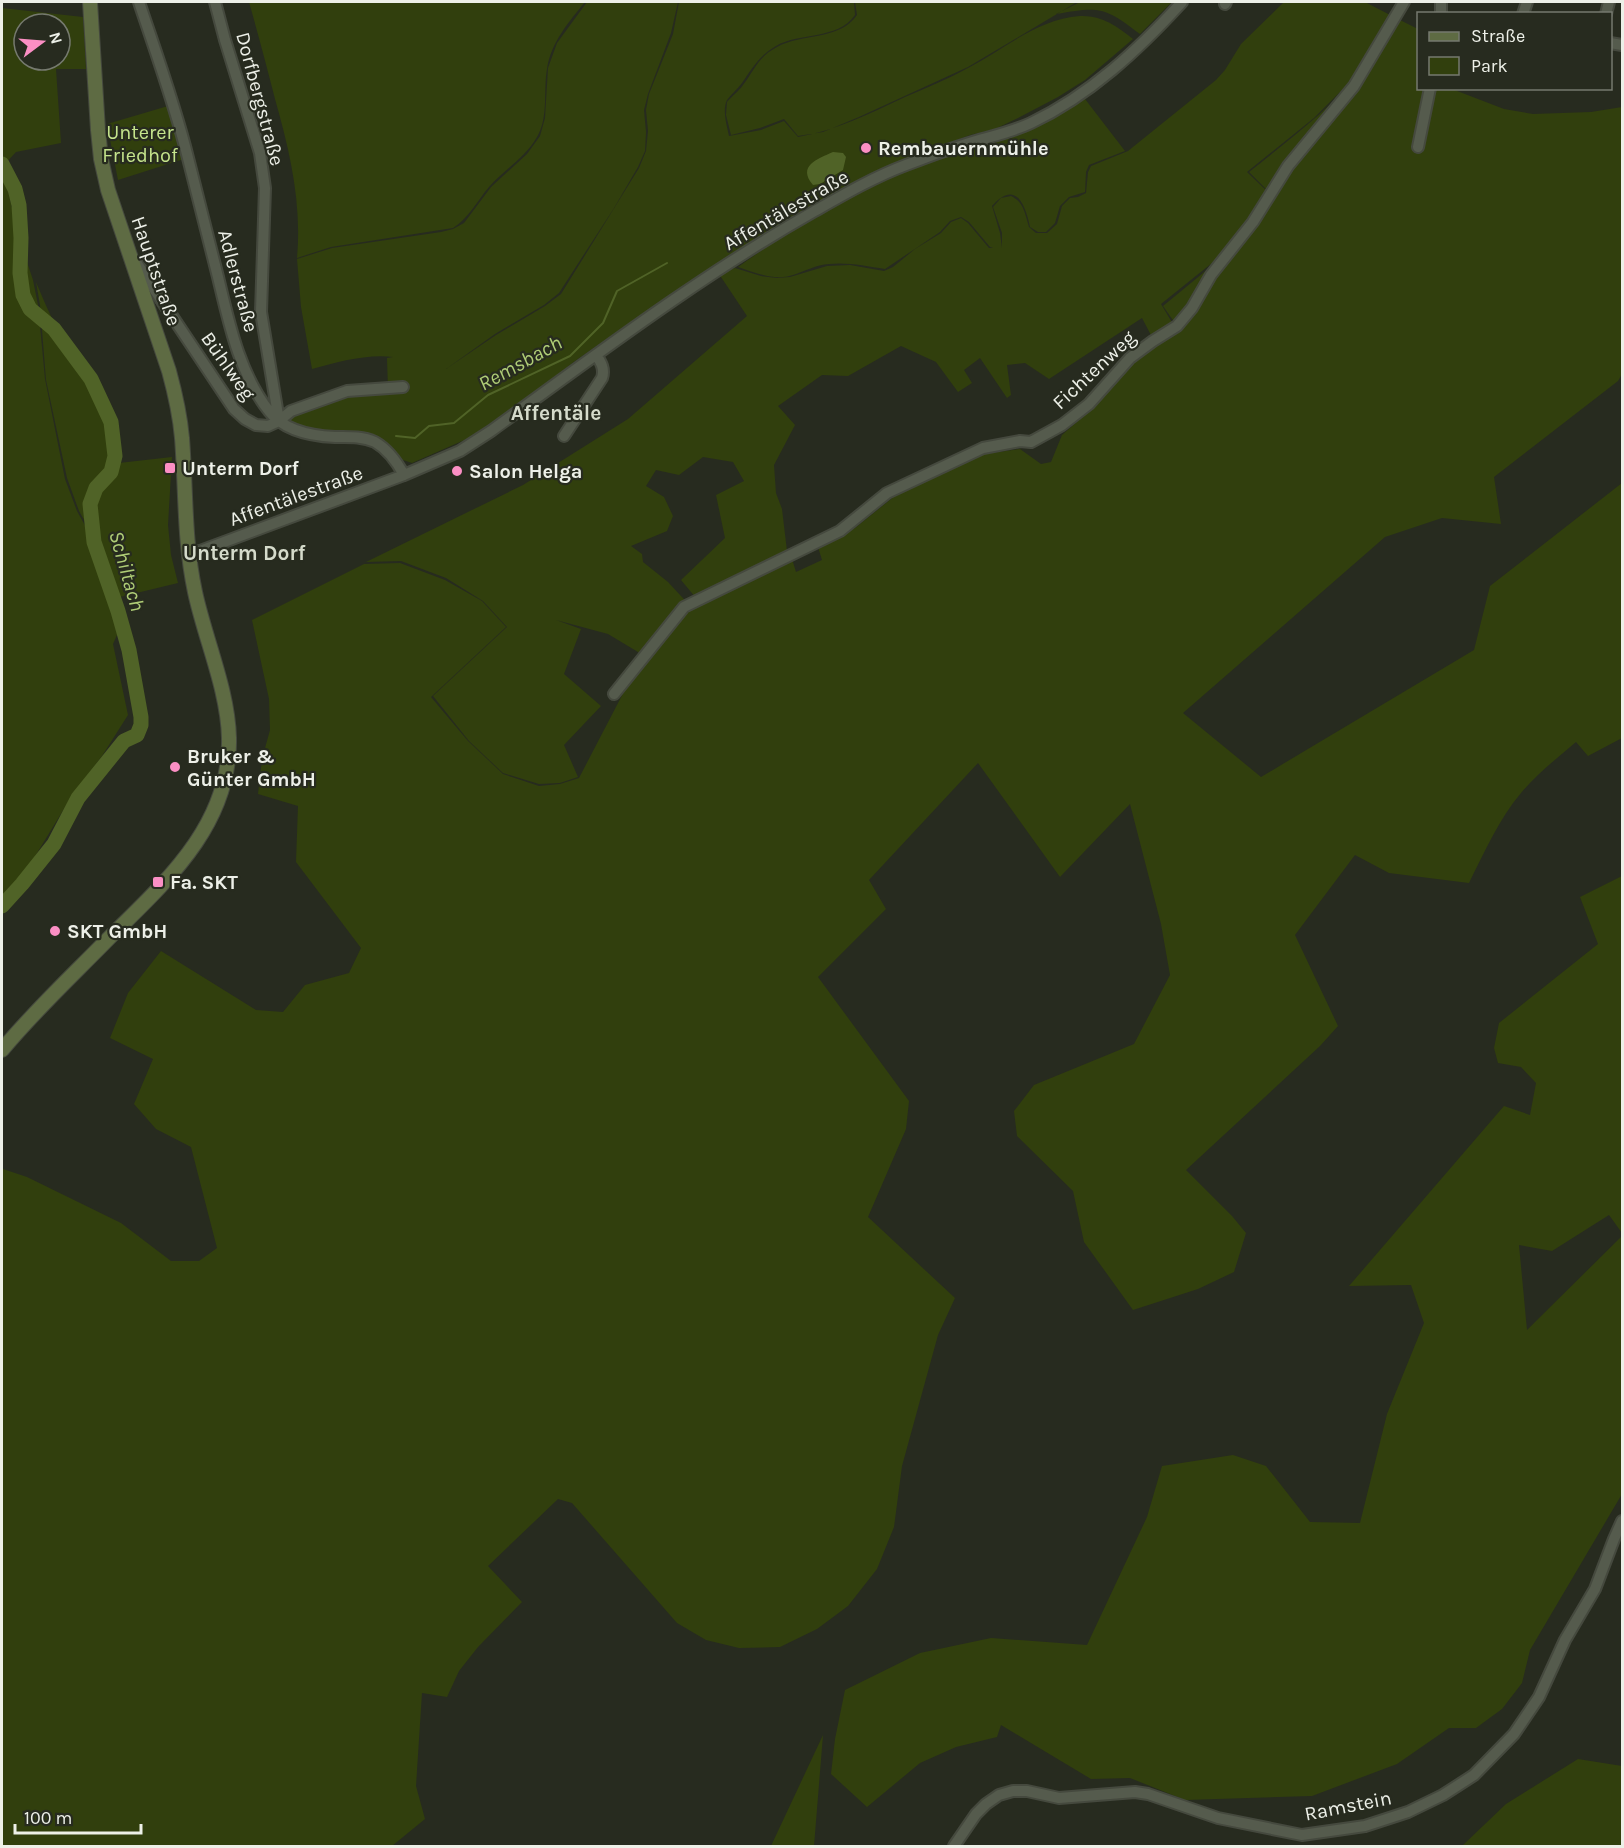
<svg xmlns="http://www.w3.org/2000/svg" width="1624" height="1848" viewBox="0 0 1624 1848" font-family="Karla,sans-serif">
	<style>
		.green { fill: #313f0d; fill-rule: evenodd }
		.water { fill: #506327 }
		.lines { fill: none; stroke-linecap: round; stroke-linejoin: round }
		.stream { stroke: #506327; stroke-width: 2 }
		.river { stroke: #506327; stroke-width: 15 }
		.minor-casing { stroke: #45493e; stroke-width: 14 }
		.secondary-casing { stroke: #45493e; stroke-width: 16 }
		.minor { stroke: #555b4d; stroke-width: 10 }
		.secondary { stroke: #5e6b43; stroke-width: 14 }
		.poi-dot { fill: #fb8fc4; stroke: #272b1f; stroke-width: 2 }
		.labels { text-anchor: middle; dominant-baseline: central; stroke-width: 4.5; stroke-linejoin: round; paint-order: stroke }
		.street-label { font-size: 20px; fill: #edf0e8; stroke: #272b1f }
		.park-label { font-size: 20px; fill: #c5e48c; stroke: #272b1f }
		.poi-label { font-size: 20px; font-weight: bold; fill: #edf0e8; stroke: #272b1f; text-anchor: start }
		.water-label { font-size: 21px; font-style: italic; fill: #afcd76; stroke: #272b1f }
		.neighbourhood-label { font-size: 21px; font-weight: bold; fill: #d5dbcb; stroke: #272b1f }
	</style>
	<rect width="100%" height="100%" fill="#272b1f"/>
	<path class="green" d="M249 2H585C569 22 551 42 547 69 543 91 549 117 537 137 525 158 505 169 489 187 477 201 469 218 453 228L331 247 297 258C302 203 290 152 275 99 267 67 258 34 249 2Z
		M587 2H678L671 33 648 94 644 110 646 132 645 151 638 167 614 208 559 293 544 305 495 334 446 369 496 335 545 306 561 294 639 168 646 151 648 131 646 110 649 94 673 34 679 2H854L855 15C838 40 800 32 776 46 760 55 752 68 742 83 738 89 731 94 727 100 722 110 727 126 729 136L761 130 784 121 798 137C837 130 869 114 905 97 926 88 948 79 968 68 1005 49 1037 19 1080 16 1101 15 1117 26 1133 39L1085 80 1058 97 1018 118 995 129 970 135 901 161 807 208 764 233 670 295 575 361 526 399 469 438 412 463 403 460 390 447 289 424V417L354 392 388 390 387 358 393 357C366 354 338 362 312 369L301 307 297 259 332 248 441 232 453 229 464 223 491 187 527 154 540 136 545 118 548 68 557 43Z
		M855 2H1077L968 67 859 117 823 132 798 136 784 119 760 128 731 135 726 115 727 102C732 96 739 91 743 85 755 69 758 57 777 47 802 33 839 41 857 15Z
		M1080 2H1172L1140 34C1105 7 1100 6 1056 14Z
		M1284 2H1365L1394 17 1365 67 1314 118 1247 172 1270 194 1235 241 1212 263 1161 304 1173 324 1153 339 1142 318 1049 379 1025 363 1007 365 1011 395 1007 398 980 358 964 370 972 383 958 392 936 362 901 346 848 376 822 375 778 406 795 425 774 465 776 493 782 509 787 551 696 598 681 580 725 538 716 495 744 481 733 462 703 457 679 475 656 470 646 486 664 497 673 516 667 531 631 546 642 554 643 562 668 582 693 609 792 559 796 572 822 560 818 547 855 528 901 491 985 454 1020 449 1041 464 1051 462 1062 435 1086 414 1136 357 1179 329 1163 306 1214 264 1223 270 1274 197 1249 172C1289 140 1330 109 1364 69 1377 54 1385 34 1396 18L1418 29V88L1452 89 1504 109 1533 114 1591 112 1622 107V374L1618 381 1494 477 1501 524 1442 518 1385 537 1183 713 1261 777 1474 650 1490 586 1622 483V738L1588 756 1576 742C1557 758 1537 774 1521 793 1499 819 1484 853 1469 883L1389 873 1355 855 1295 935 1338 1026 1320 1046 1186 1170 1232 1216 1246 1233 1234 1272 1198 1289 1133 1310 1084 1242 1073 1191 1017 1136 1014 1111 1034 1085 1134 1044 1170 975 1161 924 1130 804 1060 877 978 763 869 880 886 909 818 977 909 1101 906 1129 868 1217 955 1298 938 1335 902 1466 894 1527 877 1569 848 1606 817 1629 780 1647 739 1648 706 1640 677 1623 572 1503 558 1499 488 1566 522 1602 478 1647 459 1671 447 1697 422 1693 416 1786 425 1819 392 1846H2V1171L3 1169 27 1177 121 1223 171 1261H199L217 1248 191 1147 156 1129 134 1104 153 1059 110 1038 128 993 161 951 256 1010 283 1012 305 985 349 973 361 948 296 862 298 806 258 794 262 759 270 730 269 699 252 620 364 564 400 563 445 580 482 601 506 627 431 697 468 741 503 774 539 786 560 784 579 778 643 655 608 634 556 620 581 629 564 674 601 706 564 745 578 777 560 783 539 784 503 773 469 741 433 696 507 627 483 601 446 578 401 561 366 562 523 485 628 419 747 316 719 274 735 268 761 276 777 278 790 277 827 266 850 265 884 271 893 267 915 249 941 233 951 222 961 218 968 223 989 248H993L990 247 969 222 961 217 950 221 940 232 885 269C866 266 847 262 829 264 816 265 805 271 793 275 774 281 756 273 738 267L772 243 860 192 905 171 966 150 999 141 1031 130 1085 99 1125 151 1089 165 1086 172 1085 192 1069 197 1060 206 1055 223 1046 232H1038L1030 227C1025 203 1015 180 992 206L1000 233 1002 248V233L993 207 1001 198 1011 196C1024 202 1025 214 1029 227L1036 233H1047L1057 224 1062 206 1070 198 1078 197 1086 193 1088 172 1091 166 1128 151 1216 80 1225 70 1241 44Z
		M2 8 83 17 86 69H56L61 143 16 152 4 165 2 160ZM24 24H60V60H24Z
		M168 106 184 159 118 180 107 124Z
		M2 173 8 191 19 238 33 280 38 305 45 379 65 479 77 511 102 556 118 601 120 628 113 644 128 715 102 756 73 794 20 881 2 901Z
		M36 282C42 296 48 311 55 324 75 363 121 418 110 464L172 457 168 525 171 555 178 583 120 597 104 555 79 511 67 478 46 380 40 305Z
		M1622 876V1233L1609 1215 1552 1251 1519 1245 1527 1330 1622 1236V1494L1530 1650 1522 1683 1502 1709 1476 1728H1449L1397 1764 1312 1796 1185 1800 1130 1778 1091 1779 1001 1725 997 1737 956 1747 920 1763 867 1807 831 1774 835 1739 845 1690 920 1653 991 1638 1087 1645 1147 1517 1162 1466 1233 1455 1266 1466 1310 1522 1360 1523 1387 1414 1424 1323 1411 1285 1349 1286 1504 1106 1530 1115 1536 1083 1521 1067 1498 1063 1494 1048 1499 1023 1598 944 1580 897Z
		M823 1735 814 1846H771Z
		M1578 1759 1622 1766V1846H1462L1506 1804Z"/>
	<path class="water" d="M833 152 843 153 846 157 843 170 820 184 813 185C797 166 817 159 833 152Z"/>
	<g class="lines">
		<path class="stream" d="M396 436 415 438 429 426 454 423 488 395 570 356 603 323 617 291 667 263"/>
		<path class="river" d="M2 164 15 189 19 205 21 238 20 273 23 295 30 309 54 329 91 379 111 422 115 456 111 472 96 488 90 504 94 542 118 611 129 650 141 717V725L137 735 124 741 78 798 54 844 22 884 2 906"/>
		<g class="minor-casing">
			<path id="minor" d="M139 2C156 53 175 105 188 158 198 197 208 237 218 277 229 323 239 373 269 411 284 431 311 436 335 437 348 437 362 436 375 442 389 450 397 462 404 475
				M215 2 225 40 260 153 265 188 261 312 279 421
				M1225 4 1226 2
				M1441 14V2
				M1523 14 1527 2
				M1606 14 1609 2
				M1610 43 1622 45
				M1418 147 1430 88
				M136 262 234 409 245 419 256 425 268 426 279 421 291 411 347 391 403 387
				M564 436 602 378C605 369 601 362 596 355
				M189 552 200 551 404 475 460 451 491 431C596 355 700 276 813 212 843 195 874 177 906 165 926 157 946 150 966 144 988 137 1010 133 1031 123 1090 95 1138 50 1182 2
				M614 694 684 607 840 531 887 493 983 448 1020 441 1031 442 1062 425 1089 404 1130 358 1153 341 1177 326 1192 308 1211 275 1253 222 1288 166 1354 86 1404 2
				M954 1846 976 1814 986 1804 999 1795 1013 1791H1027L1059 1798 1135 1792 1148 1794 1218 1818 1302 1835 1365 1826 1408 1812 1443 1795 1474 1775 1514 1734 1539 1697 1565 1640 1595 1589 1614 1539 1622 1521"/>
		</g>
		<g class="secondary-casing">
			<path id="secondary" d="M2 1050C36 1009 75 973 112 935 168 880 231 823 229 738 228 690 205 639 195 592 184 541 186 490 182 438 180 415 175 393 169 371L108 190 101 159 98 130 90 2"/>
		</g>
		<use href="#minor" class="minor"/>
		<use href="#secondary" class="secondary"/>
	</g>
	<g class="poi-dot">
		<circle cx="866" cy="148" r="6"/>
		<rect x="164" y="462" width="12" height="12" rx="3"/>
		<circle cx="457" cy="471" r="6"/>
		<circle cx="175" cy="767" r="6"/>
		<rect x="152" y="876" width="12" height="12" rx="3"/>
		<circle cx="55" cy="931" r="6"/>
	</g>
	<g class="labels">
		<g class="street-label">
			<text transform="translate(260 99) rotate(75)">Dorfbergstraße</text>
			<text transform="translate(786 210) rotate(-30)">Affentälestraße</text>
			<text transform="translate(156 271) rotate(71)">Hauptstraße</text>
			<text transform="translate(238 281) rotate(75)">Adlerstraße</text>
			<text transform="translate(228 366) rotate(55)">Bühlweg</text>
			<text transform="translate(1094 370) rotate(-43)">Fichtenweg</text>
			<text transform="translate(296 496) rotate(-20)">Affentälestraße</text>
			<text transform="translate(1348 1806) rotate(-11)">Ramstein</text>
		</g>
		<g class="park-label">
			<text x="140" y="132">Unterer<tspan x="140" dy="23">Friedhof</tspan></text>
		</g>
		<g class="poi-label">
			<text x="878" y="148">Rembauernmühle</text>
			<text x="182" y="468">Unterm Dorf</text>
			<text x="469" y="471">Salon Helga</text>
			<text x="187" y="756">Bruker &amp;<tspan x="187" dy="23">Günter GmbH</tspan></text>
			<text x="170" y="882">Fa. SKT</text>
			<text x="67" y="931">SKT GmbH</text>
		</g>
		<g class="water-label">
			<text transform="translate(520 363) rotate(-29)">Remsbach</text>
			<text transform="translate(127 571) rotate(74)">Schiltach</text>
		</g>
		<g class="neighbourhood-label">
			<text x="556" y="413">Affentäle</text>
			<text x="244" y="553">Unterm Dorf</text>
		</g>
	</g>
	<rect width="1624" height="1848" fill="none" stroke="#edf0e8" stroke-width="6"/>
	<rect x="1417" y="12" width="195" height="78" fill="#272b1f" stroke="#767a6f" stroke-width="1.5"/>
	<rect x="1429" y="32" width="30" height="9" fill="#5e6b43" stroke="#767a6f" stroke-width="1.5"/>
	<text x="1471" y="42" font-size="18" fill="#edf0e8">Straße</text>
	<rect x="1429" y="57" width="30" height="18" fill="#313f0d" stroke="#767a6f" stroke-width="1.5"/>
	<text x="1471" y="72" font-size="18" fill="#edf0e8">Park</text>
	<g transform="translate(42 42) rotate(74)"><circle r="28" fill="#272b1f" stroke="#767a6f" stroke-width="1.5"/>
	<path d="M0-4.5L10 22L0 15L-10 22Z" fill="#fb8fc4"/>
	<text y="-9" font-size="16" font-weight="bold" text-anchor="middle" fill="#edf0e8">N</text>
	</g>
	<path d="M15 1824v9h126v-9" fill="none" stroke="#edf0e8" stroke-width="3"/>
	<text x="24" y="1824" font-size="18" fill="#edf0e8" stroke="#272b1f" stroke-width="4.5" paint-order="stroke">100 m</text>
</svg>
